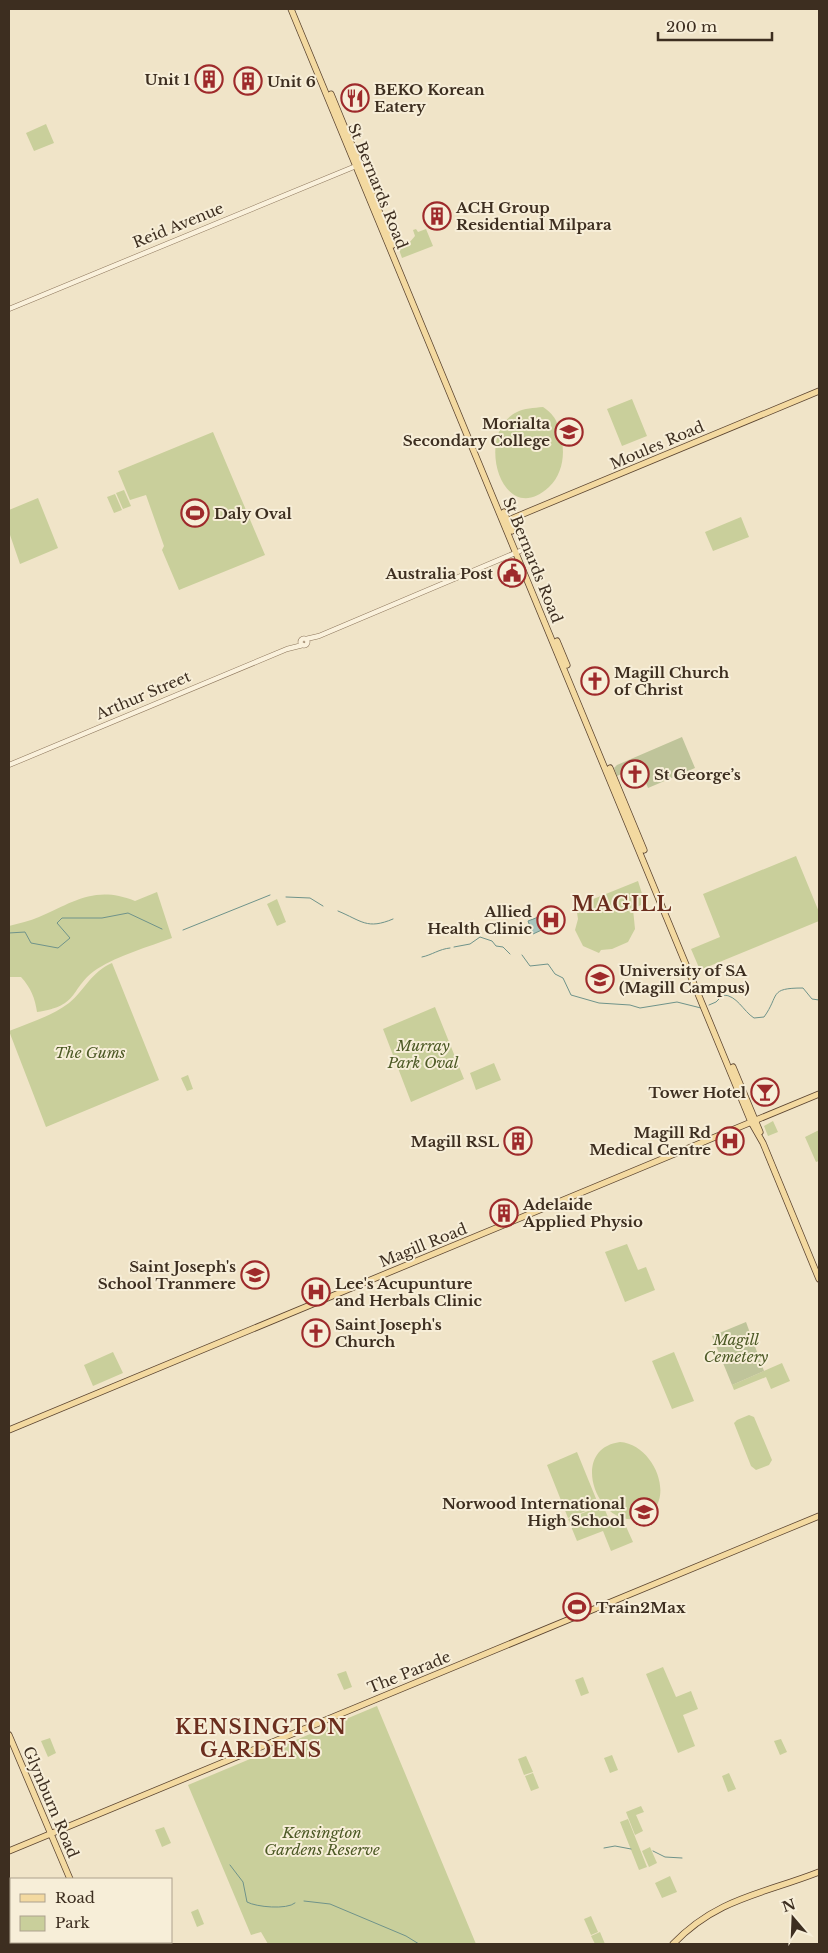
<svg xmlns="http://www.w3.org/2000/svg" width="828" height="1953" viewBox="0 0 828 1953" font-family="'Libre Baskerville',serif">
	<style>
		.green { fill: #c9cf9b }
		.cemetery { fill: #bfc49a }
		.water { fill: #a9c4bc; stroke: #6f938a }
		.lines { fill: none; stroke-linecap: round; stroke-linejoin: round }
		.stream { stroke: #6f938a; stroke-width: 1 }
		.minor-casing { stroke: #8d765c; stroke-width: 5.5 }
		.major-casing { stroke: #5b4430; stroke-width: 7 }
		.minor { stroke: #faf1dc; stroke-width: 4.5 }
		.major { stroke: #f3d9a0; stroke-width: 5.5 }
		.labels { text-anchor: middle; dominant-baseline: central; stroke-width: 4; stroke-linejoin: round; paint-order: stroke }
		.poi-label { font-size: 15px; font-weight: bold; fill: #3d2e20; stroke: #f7eed8; text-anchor: start }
		.street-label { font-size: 15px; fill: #3d2e20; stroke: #f7eed8 }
		.park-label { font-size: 15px; font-style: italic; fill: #4d5a26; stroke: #f7eed8 }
		.district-label { font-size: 20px; font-weight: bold; letter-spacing: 1px; fill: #6b2e1e; stroke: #f7eed8 }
	</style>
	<rect width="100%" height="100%" fill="#f0e4c8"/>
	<path class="green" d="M46 124 54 143 34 151 26 133Z
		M416 229 418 232 426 229 433 246 402 258 398 247 409 243 415 236 413 230Z
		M632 399 647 436 622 446 607 409Z
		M543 407C557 416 559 426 562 442 565 457 561 476 549 487 502 531 473 433 517 412 524 408 534 408 543 407Z
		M213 432 265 555 179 590 162 550 164 546 146 495 130 500 118 471Z
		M124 490 131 506 123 509 116 493Z
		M115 494 122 510 114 513 107 497Z
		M38 498 58 548 20 564 9 532V510Z
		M741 517 749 537 713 551 705 532Z
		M796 856 819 912V921L700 970 691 949 720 937 703 894Z
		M638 881 645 903 633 909 635 929 628 942 612 949 601 950 599 953 583 946 575 930 578 919 576 906Z
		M157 892 172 938C148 947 119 955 97 969 69 988 81 1006 37 1012 35 998 31 988 21 977H9V926C19 923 30 921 39 917 74 902 95 885 135 901Z
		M277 899 286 922 277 926 267 904Z
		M112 963 159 1080 46 1127 9 1031C29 1023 52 1016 69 1003 85 990 91 972 112 963Z
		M435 1007 464 1079 411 1102 383 1029Z
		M494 1063 501 1080 476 1090 470 1073Z
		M188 1075 193 1089 187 1091 181 1078Z
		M773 1121 778 1132 768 1136 764 1126Z
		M819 1130V1161L816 1162 805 1137Z
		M627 1244 638 1270 646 1267 655 1290 625 1302 605 1252Z
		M113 1352 123 1373 93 1386 84 1365Z
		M674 1352 694 1401 672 1409 652 1361Z
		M782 1363 790 1381 771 1389 766 1377 734 1390 732 1385Z
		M749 1415 754 1417 772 1460 769 1465 756 1470 751 1466 734 1423 737 1420Z
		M620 1442C659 1445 680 1513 635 1519 596 1524 569 1449 620 1442Z
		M577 1452 599 1506 568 1518 547 1465Z
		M603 1505 612 1527 624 1522 633 1542 611 1551 603 1531 577 1541 568 1519Z
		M663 1667 676 1697 691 1691 698 1709 683 1715 695 1746 678 1753 646 1674Z
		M346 1671 352 1687 344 1690 337 1674Z
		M583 1677 589 1693 581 1696 575 1680Z
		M377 1706 476 1944H268L261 1932 251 1935 188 1785Z
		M50 1738 56 1753 48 1757 41 1741Z
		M781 1739 787 1752 780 1755 774 1741Z
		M612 1755 618 1770 610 1773 604 1758Z
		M526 1756 533 1772 524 1775 518 1759Z
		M533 1773 539 1788 531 1791 525 1776Z
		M729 1773 736 1789 728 1792 722 1776Z
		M641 1806 644 1812 636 1815 643 1831 635 1835 626 1812Z
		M628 1819 647 1867 639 1870 620 1822Z
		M164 1827 171 1843 162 1847 155 1830Z
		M650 1847 657 1863 649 1867 642 1851Z
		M670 1876 677 1892 662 1898 655 1883Z
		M198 1909 204 1924 197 1927 191 1912Z
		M591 1916 598 1932 591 1935 584 1919Z
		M600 1932 605 1944H595L591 1936Z"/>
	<path class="cemetery" d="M682 737 695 768 648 788 639 766 617 776 614 768 617 765Z
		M746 1322 764 1371 732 1385 712 1336Z"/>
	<path class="water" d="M541 916 546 928 533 934 528 921Z"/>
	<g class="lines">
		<path class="stream" d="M286 897 310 898 323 906
			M338 911C362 921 367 930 393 919
			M183 930 270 895
			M9 933 25 932 31 943 58 948 70 938 57 923 62 918H102L128 913 162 929
			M454 947 470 944 480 937 492 941 496 946 503 947 510 954
			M522 955 530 966 548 964 555 974 563 978 571 995 599 1003 630 1005 640 1008 677 1002 701 1008
			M422 957C432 955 439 949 450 948
			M709 1005 716 1002 723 995C737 995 743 1011 754 1018L764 1017C780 995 768 988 803 988L812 999 819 1000
			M604 1848 615 1846 631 1849
			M653 1851 665 1857 682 1858
			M230 1865 243 1882 247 1902C256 1907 287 1910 295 1903
			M304 1901 330 1904 406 1936 419 1944"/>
		<g class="minor-casing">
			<path id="minor" d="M9 309 356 166
				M300.5 642a3.5 3.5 0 1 1 7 0a3.5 3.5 0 1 1-7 0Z
				M306 639 319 636 520 551
				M9 765 287 649 303 645"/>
		</g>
		<g class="major-casing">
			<path id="major" d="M291 9 751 1122 763 1143 819 1279
				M331 94 393 245
				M504 512 512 531
				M506 521 819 391
				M557 641 567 665
				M610 768 644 850
				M733 1067 760 1132
				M9 1430 819 1094
				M9 1735 70 1879
				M9 1851 819 1516
				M96 1942 97 1944
				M673 1944C717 1898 763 1894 819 1872"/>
		</g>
		<use href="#minor" class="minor"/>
		<use href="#major" class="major"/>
	</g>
	<defs>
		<g id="building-ring" transform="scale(1.4375)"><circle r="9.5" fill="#f7eed8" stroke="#9e2a2b" stroke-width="1.5"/><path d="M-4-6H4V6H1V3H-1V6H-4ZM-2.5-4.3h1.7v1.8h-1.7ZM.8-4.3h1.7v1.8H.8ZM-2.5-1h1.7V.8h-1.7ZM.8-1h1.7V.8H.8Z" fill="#9e2a2b"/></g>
		<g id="restaurant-ring" transform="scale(1.4375)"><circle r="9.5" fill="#f7eed8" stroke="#9e2a2b" stroke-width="1.5"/><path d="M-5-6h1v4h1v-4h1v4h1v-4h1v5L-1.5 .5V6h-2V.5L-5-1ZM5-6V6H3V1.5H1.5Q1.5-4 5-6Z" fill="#9e2a2b"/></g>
		<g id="school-ring" transform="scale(1.4375)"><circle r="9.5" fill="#f7eed8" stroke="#9e2a2b" stroke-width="1.5"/><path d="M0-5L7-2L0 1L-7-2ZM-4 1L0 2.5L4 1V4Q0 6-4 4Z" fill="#9e2a2b"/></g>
		<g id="stadium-ring" transform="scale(1.4375)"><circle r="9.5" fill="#f7eed8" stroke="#9e2a2b" stroke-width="1.5"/><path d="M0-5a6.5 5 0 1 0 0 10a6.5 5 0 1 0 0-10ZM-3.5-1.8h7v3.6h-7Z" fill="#9e2a2b"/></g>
		<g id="civic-ring" transform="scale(1.4375)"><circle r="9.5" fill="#f7eed8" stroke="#9e2a2b" stroke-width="1.5"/><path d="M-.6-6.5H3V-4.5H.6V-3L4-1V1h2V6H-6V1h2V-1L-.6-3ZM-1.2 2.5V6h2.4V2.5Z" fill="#9e2a2b"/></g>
		<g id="church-ring" transform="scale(1.4375)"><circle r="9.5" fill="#f7eed8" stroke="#9e2a2b" stroke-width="1.5"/><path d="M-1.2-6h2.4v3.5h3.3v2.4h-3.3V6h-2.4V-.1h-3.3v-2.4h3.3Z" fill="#9e2a2b"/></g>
		<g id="hospital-ring" transform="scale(1.4375)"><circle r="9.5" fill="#f7eed8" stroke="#9e2a2b" stroke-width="1.5"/><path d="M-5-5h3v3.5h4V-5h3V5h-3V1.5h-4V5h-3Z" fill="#9e2a2b"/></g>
		<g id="university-ring" transform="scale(1.4375)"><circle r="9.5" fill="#f7eed8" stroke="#9e2a2b" stroke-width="1.5"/><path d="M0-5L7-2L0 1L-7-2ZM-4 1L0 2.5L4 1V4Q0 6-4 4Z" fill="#9e2a2b"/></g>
		<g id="bar-ring" transform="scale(1.4375)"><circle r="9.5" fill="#f7eed8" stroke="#9e2a2b" stroke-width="1.5"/><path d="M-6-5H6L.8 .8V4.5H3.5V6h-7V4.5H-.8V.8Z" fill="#9e2a2b"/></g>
	</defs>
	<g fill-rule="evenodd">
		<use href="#building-ring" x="209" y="79"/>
		<use href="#building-ring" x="248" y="81"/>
		<use href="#restaurant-ring" x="355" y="98"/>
		<use href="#building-ring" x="437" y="216"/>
		<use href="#school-ring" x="569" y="432"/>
		<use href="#stadium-ring" x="195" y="513"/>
		<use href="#civic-ring" x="512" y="573"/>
		<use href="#church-ring" x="595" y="681"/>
		<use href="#church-ring" x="635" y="774"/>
		<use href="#hospital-ring" x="551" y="920"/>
		<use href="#university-ring" x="600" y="979"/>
		<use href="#bar-ring" x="765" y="1092"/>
		<use href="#building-ring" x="518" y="1141"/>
		<use href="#hospital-ring" x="730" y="1141"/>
		<use href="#building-ring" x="504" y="1213"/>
		<use href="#school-ring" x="255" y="1275"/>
		<use href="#hospital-ring" x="316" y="1292"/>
		<use href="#church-ring" x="316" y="1333"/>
		<use href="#school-ring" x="644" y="1512"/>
		<use href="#stadium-ring" x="577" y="1607"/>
	</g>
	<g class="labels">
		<g class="poi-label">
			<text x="190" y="79" text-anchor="end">Unit 1</text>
			<text x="267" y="81">Unit 6</text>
			<text x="374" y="89">BEKO Korean<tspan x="374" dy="17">Eatery</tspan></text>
			<text x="456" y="207">ACH Group<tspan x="456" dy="17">Residential Milpara</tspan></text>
			<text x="550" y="423" text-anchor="end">Morialta<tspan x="550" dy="17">Secondary College</tspan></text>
			<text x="214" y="513">Daly Oval</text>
			<text x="493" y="573" text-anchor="end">Australia Post</text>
			<text x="614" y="672">Magill Church<tspan x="614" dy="17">of Christ</tspan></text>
			<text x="654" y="774">St George’s</text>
			<text x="532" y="911" text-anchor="end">Allied<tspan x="532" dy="17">Health Clinic</tspan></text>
			<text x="619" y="970">University of SA<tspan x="619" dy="17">(Magill Campus)</tspan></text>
			<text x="746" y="1092" text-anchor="end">Tower Hotel</text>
			<text x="711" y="1132" text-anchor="end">Magill Rd<tspan x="711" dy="17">Medical Centre</tspan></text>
			<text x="499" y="1141" text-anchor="end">Magill RSL</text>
			<text x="523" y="1204">Adelaide<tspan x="523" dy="17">Applied Physio</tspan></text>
			<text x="236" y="1266" text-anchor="end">Saint Joseph's<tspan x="236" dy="17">School Tranmere</tspan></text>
			<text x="335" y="1283">Lee's Acupunture<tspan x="335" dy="17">and Herbals Clinic</tspan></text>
			<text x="335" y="1324">Saint Joseph's<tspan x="335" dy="17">Church</tspan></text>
			<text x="625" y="1503" text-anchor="end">Norwood International<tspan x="625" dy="17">High School</tspan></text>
			<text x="596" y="1607">Train2Max</text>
		</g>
		<g class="street-label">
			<text transform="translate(378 186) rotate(68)">St Bernards Road</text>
			<text transform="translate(178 225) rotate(-22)">Reid Avenue</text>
			<text transform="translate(657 445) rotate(-23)">Moules Road</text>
			<text transform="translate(533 560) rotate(68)">St Bernards Road</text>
			<text transform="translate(143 695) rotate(-23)">Arthur Street</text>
			<text transform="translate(423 1245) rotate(-22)">Magill Road</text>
			<text transform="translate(409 1672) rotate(-22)">The Parade</text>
			<text transform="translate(51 1802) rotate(67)">Glynburn Road</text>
		</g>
		<g class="park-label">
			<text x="423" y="1045">Murray<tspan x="423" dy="17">Park Oval</tspan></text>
			<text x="90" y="1052">The Gums</text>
			<text x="736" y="1339">Magill<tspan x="736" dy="17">Cemetery</tspan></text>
			<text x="322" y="1832">Kensington<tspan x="322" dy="17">Gardens Reserve</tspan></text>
		</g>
		<g class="district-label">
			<text x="622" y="904">MAGILL</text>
			<text x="261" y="1727">KENSINGTON<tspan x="261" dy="23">GARDENS</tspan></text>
		</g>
	</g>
	<rect width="828" height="1953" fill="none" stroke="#3d2e20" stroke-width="20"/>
	<rect x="10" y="1878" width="162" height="65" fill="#f7eed8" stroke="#ada18e"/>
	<rect x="20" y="1894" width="25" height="8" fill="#f3d9a0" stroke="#ada18e"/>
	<text x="55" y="1903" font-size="15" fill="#3d2e20">Road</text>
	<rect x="20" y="1916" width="25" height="15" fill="#c9cf9b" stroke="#ada18e"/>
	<text x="55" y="1928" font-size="15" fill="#3d2e20">Park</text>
	<g transform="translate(793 1918) rotate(341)" stroke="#f7eed8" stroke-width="4" paint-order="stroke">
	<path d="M0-4L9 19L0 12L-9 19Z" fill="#3d2e20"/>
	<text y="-8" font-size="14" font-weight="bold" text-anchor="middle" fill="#3d2e20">N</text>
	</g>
	<path d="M658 32v8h114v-8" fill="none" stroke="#3d2e20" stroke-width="2.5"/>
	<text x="666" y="32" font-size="15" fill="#3d2e20" stroke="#f7eed8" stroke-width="4" paint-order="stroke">200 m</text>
</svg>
